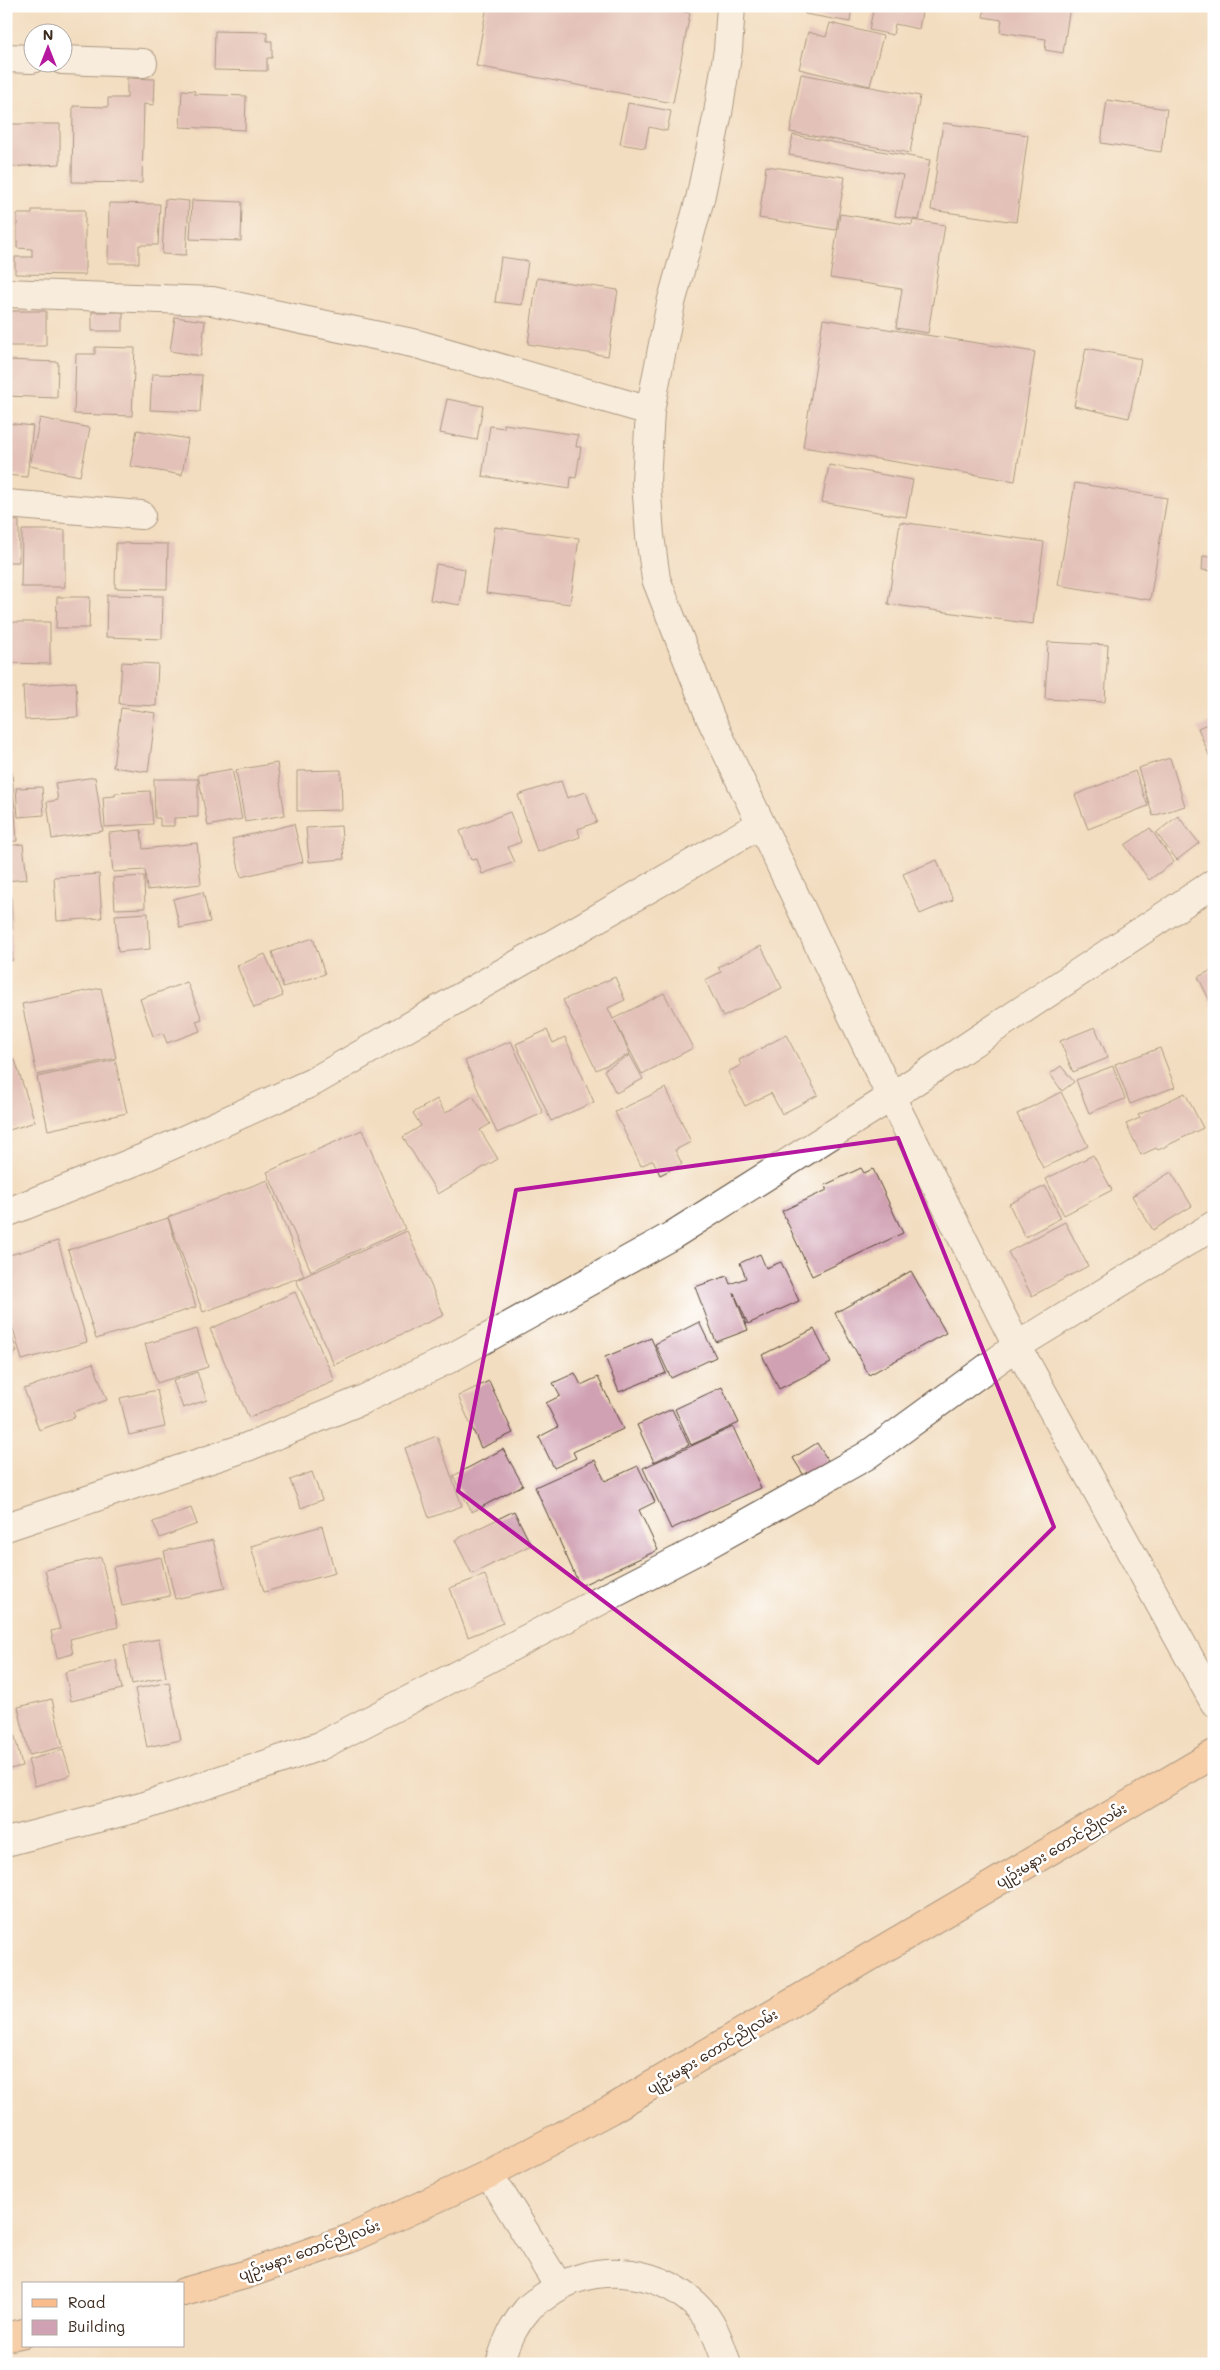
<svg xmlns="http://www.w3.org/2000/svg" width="1220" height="2370" viewBox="0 0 1220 2370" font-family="Mali,'Noto Sans Myanmar',sans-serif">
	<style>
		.building { fill: #d0a1b2 }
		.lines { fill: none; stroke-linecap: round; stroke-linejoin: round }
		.minor-casing { stroke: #564536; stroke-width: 30 }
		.major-casing { stroke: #564536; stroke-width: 30 }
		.minor { stroke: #fff; stroke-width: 28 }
		.major { stroke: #fabc8b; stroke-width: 28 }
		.marked { fill: none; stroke: #b5179e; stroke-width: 4; stroke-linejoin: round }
		.labels { text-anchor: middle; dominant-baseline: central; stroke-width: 5; stroke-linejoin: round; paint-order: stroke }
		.street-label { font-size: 14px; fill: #3b2a1e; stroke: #fff }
	</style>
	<rect width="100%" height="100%" fill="#fff"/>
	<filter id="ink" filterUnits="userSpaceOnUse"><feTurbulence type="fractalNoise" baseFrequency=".02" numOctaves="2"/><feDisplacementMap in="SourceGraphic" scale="10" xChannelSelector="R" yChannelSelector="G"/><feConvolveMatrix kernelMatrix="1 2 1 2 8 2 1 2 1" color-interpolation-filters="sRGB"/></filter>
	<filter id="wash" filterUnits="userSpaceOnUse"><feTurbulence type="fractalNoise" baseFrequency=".0096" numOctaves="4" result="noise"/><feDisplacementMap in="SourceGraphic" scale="20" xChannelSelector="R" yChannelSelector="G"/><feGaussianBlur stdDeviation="1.12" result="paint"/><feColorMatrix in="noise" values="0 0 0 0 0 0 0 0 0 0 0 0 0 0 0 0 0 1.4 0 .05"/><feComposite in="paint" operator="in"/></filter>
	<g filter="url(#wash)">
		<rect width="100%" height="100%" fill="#f2ddc0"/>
		<g id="blocks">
			<path class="building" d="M487 6H654L690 13 673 103 476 66Z
				M806 6H852L850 22 805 14Z
				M874 6H923L919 29 895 24 893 35 869 30Z
				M985 6H1070L1063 53 1045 50 1046 39 1000 32 1002 20 983 17Z
				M830 23 883 36 870 86 799 69 808 32 826 37Z
				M215 31 267 32V41H272V58H267V71L214 70Z
				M801 74 920 96 910 153 790 132Z
				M127 78 155 79 154 105 144 104 142 183 72 182 73 106 108 107V98H127Z
				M182 90 195 91 194 94 246 96 245 130 180 127Z
				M1107 100 1167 109 1161 152 1101 143Z
				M628 103 671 111 667 131 649 127 645 148 620 144Z
				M943 123 1028 135 1016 222 931 210Z
				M6 124H60V164L6 167Z
				M793 135 930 160 919 220 895 216 903 175 789 155Z
				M766 166 845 177 836 230 759 218Z
				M165 199 189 201 186 255 162 254Z
				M192 200 242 202 241 241 190 239Z
				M109 203 160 204 158 245H139V263H108Z
				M32 210H85V275L15 274V257H32V249L17 248V214H32Z
				M840 214 912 225 913 220 945 225 928 333 896 328 902 289 830 278Z
				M501 257 528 261 522 305 495 302Z
				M537 278 618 290 608 356 528 344Z
				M6 311H46V346H6Z
				M92 312H123V331H92Z
				M175 317 205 321 201 356 170 351Z
				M823 319 1035 352 1015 481 803 447Z
				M95 347 135 348 132 416 74 414 76 354H95Z
				M1086 348 1141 359 1129 418 1074 406Z
				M7 360 58 362 57 398 6 396Z
				M152 374 202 375 200 412 150 410Z
				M447 399 483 406 477 440 440 433Z
				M40 418 90 428 80 476 30 466Z
				M6 423 33 426 27 477 6 475Z
				M504 424 578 435 576 447H581L576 478 571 477 570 489 482 476 490 426 504 428Z
				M137 430 188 439 182 475 130 466Z
				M829 465 913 480 906 517 822 502Z
				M1075 483 1167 498 1150 600 1058 585Z
				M6 521H19V562H6Z
				M900 522 1044 542 1033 624 888 604Z
				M495 527 579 538 570 604 486 593Z
				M22 530H65V587H21Z
				M116 543 168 544 167 589 115 588Z
				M1203 556 1214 557V571L1202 570Z
				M436 564 465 569 460 605 430 600Z
				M1213 584H1214V608H1210Z
				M107 595 163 596 162 639 106 637Z
				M57 597H90L89 628H56Z
				M6 622H50V664L6 663Z
				M1048 642 1108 645 1105 702 1045 699Z
				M122 662 158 664 156 706 119 704Z
				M76 682 78 717 25 720 23 686Z
				M121 708 156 713 148 772 113 767Z
				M1214 721V758L1211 760 1198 728Z
				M1170 758 1185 806 1153 816 1138 768Z
				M277 763 285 815 245 822 236 770Z
				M232 769 242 819 208 826 198 775Z
				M341 770 342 810 297 811V771Z
				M1135 771 1148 806 1088 829 1075 795Z
				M6 773H12L17 841 6 842Z
				M95 777 103 831 52 839 47 802 58 800 55 783Z
				M154 779H198V817L174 818V826H160V818H155Z
				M561 781 567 798 586 792 597 822 578 829 580 837 537 852 518 795Z
				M42 787 44 815 18 817 16 788Z
				M150 791 153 824 105 827 103 797 115 796V793Z
				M510 812 521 842 508 847 515 862 482 874 477 859 471 860 460 831Z
				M1178 816 1199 843 1177 860 1156 833Z
				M294 824 303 862 241 877 232 839Z
				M341 826 344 859 309 862 306 828Z
				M1150 828 1174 862 1149 880 1125 845Z
				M141 830 143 849 197 843 201 884 147 890 145 870 113 872 109 833Z
				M23 844 27 879 6 881V846Z
				M937 860 953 900 920 914 903 874Z
				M99 874 102 918 57 921 54 877Z
				M144 876 145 908 115 909 113 878Z
				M203 892 210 922 180 928 173 899Z
				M6 893H11L12 929H6Z
				M148 913 150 949 118 952 115 915Z
				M6 933H12V961H6Z
				M313 938 325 974 283 987 272 952Z
				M761 946 782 988 723 1017 705 980 721 972 718 967Z
				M265 954 283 996 254 1008 237 966Z
				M1214 969V1009L1198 977Z
				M615 977 625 1000 608 1008 613 1019 664 993 693 1048 642 1074 615 1021 630 1054 596 1070 563 1000Z
				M187 982 202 1019 196 1021 200 1031 167 1043 163 1033 153 1036 140 999Z
				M101 988 116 1058 37 1075 22 1004Z
				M1095 1027 1108 1058 1073 1072 1060 1041Z
				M547 1030 553 1043 565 1037 594 1102 551 1121 516 1044Z
				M786 1035 818 1095 782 1114 771 1093 745 1106 728 1072 741 1065 739 1060Z
				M511 1041 543 1113 497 1133 465 1061Z
				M1160 1048 1175 1087 1130 1104 1115 1064Z
				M630 1055 643 1079 616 1093 604 1070Z
				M15 1060 35 1122 6 1131V1063Z
				M115 1060 127 1113 48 1130 37 1077Z
				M1061 1066 1074 1082 1062 1091 1050 1074Z
				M1113 1066 1125 1099 1089 1113 1076 1080Z
				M666 1088 691 1142 675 1150 682 1164 660 1175 653 1160 641 1166 615 1112Z
				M1061 1092 1088 1146 1043 1168 1017 1114Z
				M1185 1093 1203 1128 1158 1150 1156 1148 1141 1155 1126 1124 1140 1118 1138 1115Z
				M473 1096 490 1124 480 1130 498 1159 438 1194 403 1137 421 1126 413 1113 437 1099 445 1113Z
				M362 1130 405 1229 311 1271 267 1172Z
				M1093 1155 1112 1190 1064 1215 1046 1179Z
				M861 1168 864 1173 873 1169 903 1233 812 1276 782 1211 827 1190 825 1185Z
				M1171 1172 1192 1206 1153 1230 1132 1196Z
				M268 1180 304 1276 203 1312 168 1217Z
				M1045 1186 1061 1218 1025 1237 1009 1204Z
				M168 1218 196 1307 96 1339 68 1250Z
				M1065 1222 1088 1266 1032 1296 1008 1252Z
				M407 1231 444 1315 334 1365 296 1280Z
				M58 1241 87 1342 22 1360 6 1305V1256Z
				M760 1254 766 1268 781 1262 799 1301 748 1324 734 1293 748 1330 716 1342 695 1287 727 1276 730 1284 746 1278 740 1263Z
				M911 1271 946 1333 869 1375 835 1313Z
				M295 1292 335 1381 249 1418 210 1329Z
				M7 1321 17 1352 9 1355 12 1365 6 1367Z
				M699 1322 716 1357 671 1378 655 1344Z
				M197 1329 208 1367 157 1383 145 1344Z
				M814 1329 831 1363 779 1389 762 1355Z
				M651 1338 666 1373 619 1392 605 1357Z
				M93 1363 107 1400 73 1412 75 1417 39 1430 24 1389Z
				M197 1372 207 1400 183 1408 173 1381Z
				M575 1373 581 1385 598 1377 623 1429 573 1452 576 1458 554 1468 539 1437 558 1427 546 1403 560 1396 553 1383Z
				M489 1381 513 1433 481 1448 458 1396Z
				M722 1387 739 1423 691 1445 675 1409Z
				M157 1390 165 1427 129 1435 120 1398Z
				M672 1409 689 1445 654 1462 637 1425Z
				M733 1427 761 1488 671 1529 643 1468Z
				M437 1436 462 1506 429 1518 405 1448Z
				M817 1443 832 1467 808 1482 793 1458Z
				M503 1449 523 1485 472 1512 453 1476Z
				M6 1458 10 1469 6 1470Z
				M595 1460 605 1481 638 1466 655 1502 639 1510 658 1550 580 1586 535 1487Z
				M312 1472 322 1500 301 1508 290 1480Z
				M191 1508 197 1524 160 1538 153 1522Z
				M514 1511 531 1545 472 1574 455 1540Z
				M322 1526 335 1573 264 1592 251 1546Z
				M213 1540 225 1588 175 1599 164 1551Z
				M101 1557 118 1627 70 1639 73 1654 57 1658 51 1631 60 1629 45 1570Z
				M161 1557 170 1596 122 1606 113 1567Z
				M485 1575 503 1623 468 1637 450 1588Z
				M159 1639 166 1677 132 1684 124 1645Z
				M116 1660 122 1689 71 1701 65 1672Z
				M169 1682 181 1740 147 1747 135 1689Z
				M6 1699 22 1766 6 1770Z
				M52 1699 63 1747 29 1755 18 1707Z
				M63 1750 71 1775 35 1786 28 1760Z"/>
		</g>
	</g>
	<g filter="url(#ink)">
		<use href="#blocks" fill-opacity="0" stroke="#564536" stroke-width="1"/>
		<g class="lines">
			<g class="minor-casing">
				<path id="minor" d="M731 6 728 50 718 113 700 199 671 303 650 411 646 482 650 536 656 579 710 717 891 1097 1017 1346 1214 1702
					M6 58 32 59
					M62 60 143 63
					M6 293 212 301 417 344 650 411
					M6 504 141 515
					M6 1213 141 1159 313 1082 761 824
					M6 1527 247 1447 362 1400 449 1359 673 1235 891 1097 1214 883
					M6 1842 141 1807 320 1746 698 1550 866 1456 1017 1346 1214 1225
					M489 2174 558 2285
					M500 2364C506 2343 513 2326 527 2310 531 2304 539 2300 545 2296 589 2262 654 2266 695 2304 712 2320 720 2342 727 2364"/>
			</g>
			<g class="major-casing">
				<path id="major" d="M184 2292 244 2275 351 2238 489 2174 610 2110 1214 1754
					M6 2337 24 2333"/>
			</g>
			<use href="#minor" class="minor"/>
			<use href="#major" class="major"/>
		</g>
	</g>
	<path d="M0 0H1220V2370H0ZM898 1138 1054 1527 818 1763 458 1491 516 1190Z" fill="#f2ddc0" fill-opacity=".55" fill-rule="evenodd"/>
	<path class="marked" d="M898 1138 1054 1527 818 1763 458 1491 516 1190Z"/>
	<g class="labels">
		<g class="street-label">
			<text transform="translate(1061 1845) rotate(-31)">ပျဉ်းမနား တောင်ညိုလမ်း</text>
			<text transform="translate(712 2051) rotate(-31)">ပျဉ်းမနား တောင်ညိုလမ်း</text>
			<text transform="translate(309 2250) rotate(-20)">ပျဉ်းမနား တောင်ညိုလမ်း</text>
		</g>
	</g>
	<rect width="1220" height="2370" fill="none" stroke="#fff" stroke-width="25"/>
	<rect x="22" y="2282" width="162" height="65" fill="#ffffff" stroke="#b1aaa5"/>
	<rect x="32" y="2299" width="25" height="8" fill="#fabc8b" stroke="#b1aaa5"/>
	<text x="68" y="2308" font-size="15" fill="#3b2a1e">Road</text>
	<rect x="32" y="2320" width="25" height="15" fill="#d0a1b2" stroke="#b1aaa5"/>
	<text x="68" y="2332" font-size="15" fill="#3b2a1e">Building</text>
	<g transform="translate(48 48)"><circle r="24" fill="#ffffff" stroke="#b1aaa5"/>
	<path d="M0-4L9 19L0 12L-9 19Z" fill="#b5179e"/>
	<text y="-8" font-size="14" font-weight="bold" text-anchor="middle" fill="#3b2a1e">N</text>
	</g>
</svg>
